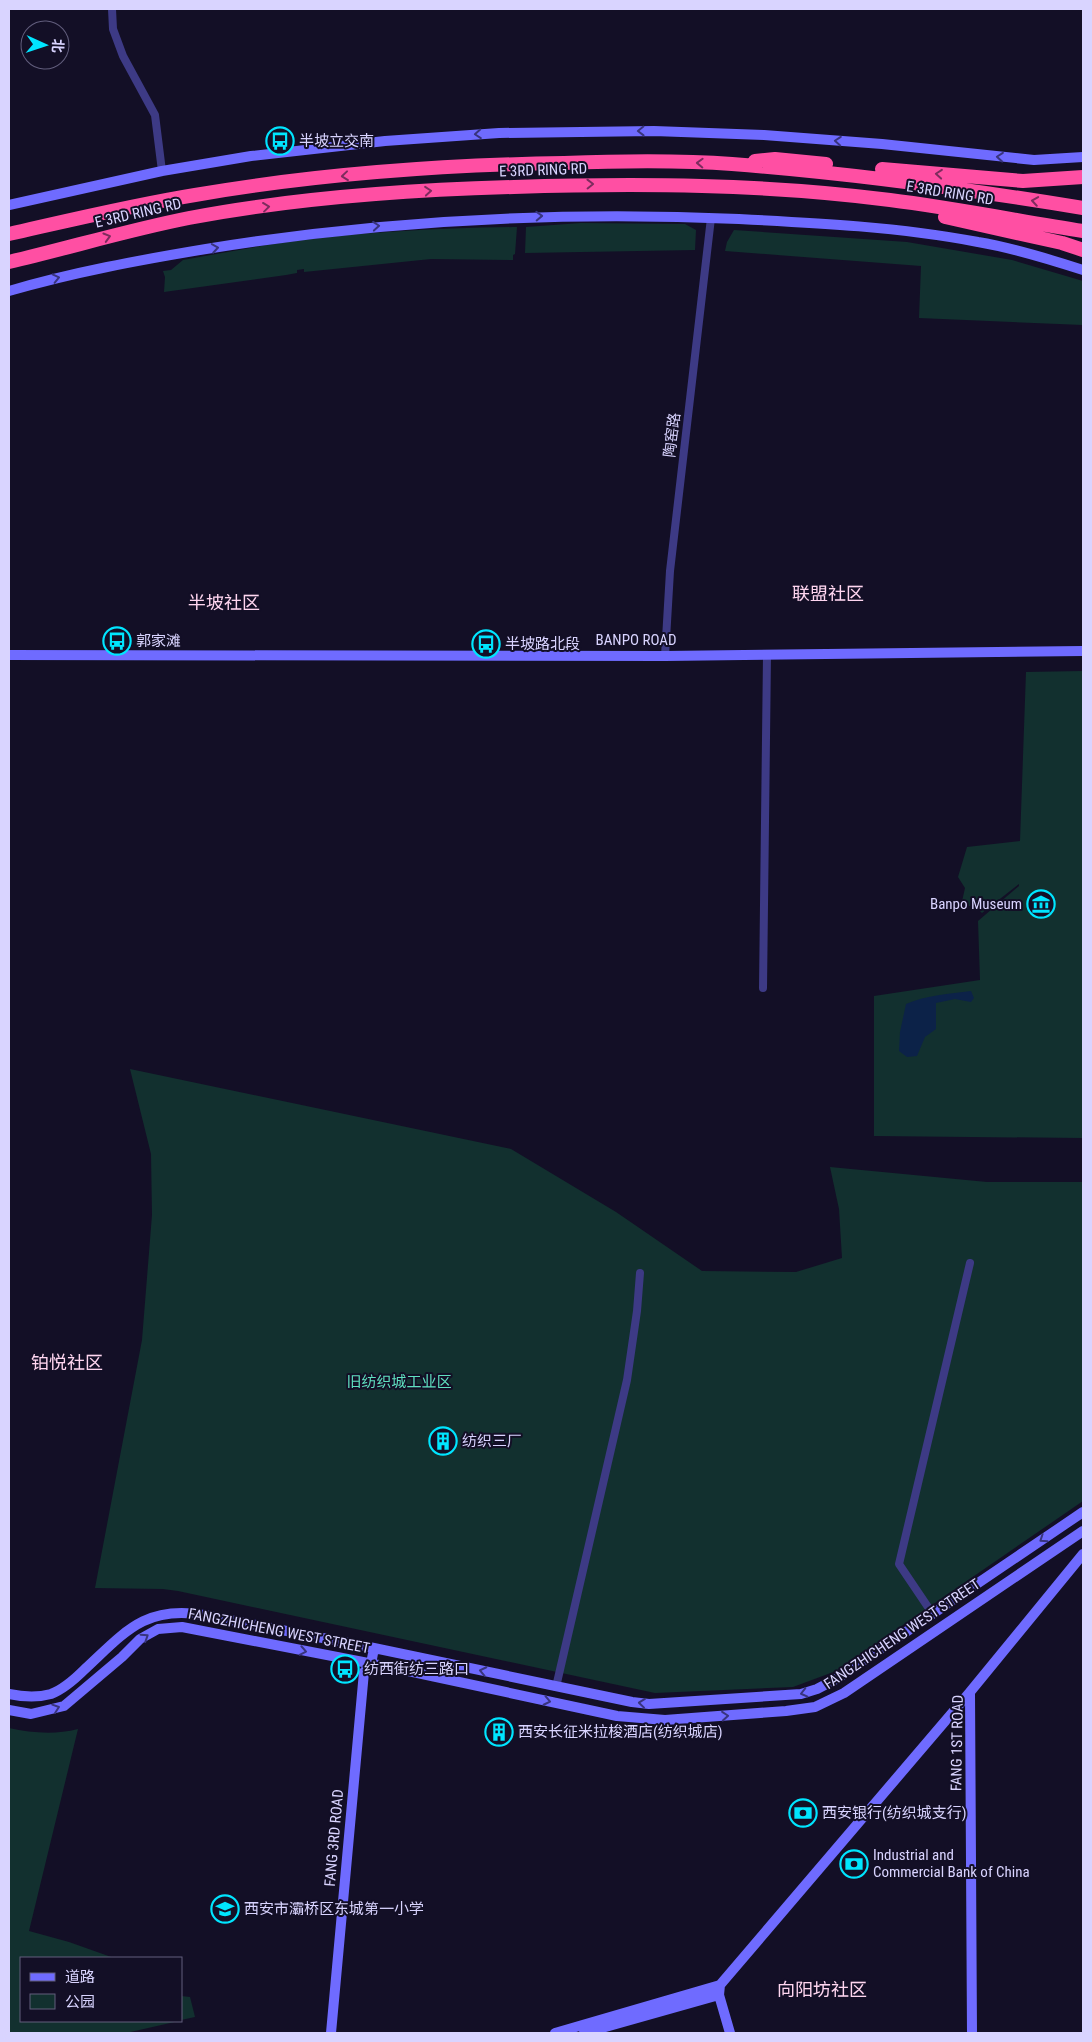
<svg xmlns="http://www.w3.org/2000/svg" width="1092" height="2042" viewBox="0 0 1092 2042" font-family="'Roboto Condensed','Noto Sans SC',sans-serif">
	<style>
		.green { fill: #12302f }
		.water { fill: #0c2248 }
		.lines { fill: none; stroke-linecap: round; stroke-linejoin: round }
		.street { stroke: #3d3a85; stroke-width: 8 }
		.secondary { stroke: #6f6bff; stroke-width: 10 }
		.highway { stroke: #ff4fa3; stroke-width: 14 }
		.oneway { stroke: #38347d }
		.oneway2 { stroke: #7d2c5e }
		.labels { text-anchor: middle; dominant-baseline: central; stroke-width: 4; stroke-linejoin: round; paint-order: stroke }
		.poi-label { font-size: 15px; fill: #d9d4ff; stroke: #130f26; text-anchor: start }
		.street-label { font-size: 15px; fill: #d9d4ff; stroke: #130f26 }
		.park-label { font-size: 15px; fill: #5fe0c0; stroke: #130f26 }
		.quarter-label { font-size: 18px; fill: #ffd6f0; stroke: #130f26 }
	</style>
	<rect width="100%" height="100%" fill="#130f26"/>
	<path class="green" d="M581 223 685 224 696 230 695 250 525 253 526 227Z
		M517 227 515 254 513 255V260L431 259 304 272V269L297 270V273L286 275 164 292 165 277 163 271 171 270 183 260C216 254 248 248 281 243 359 232 438 228 517 227Z
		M734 230 907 242 1012 260 1083 281V325L919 318 921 266 725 251 727 242Z
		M1083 671V1138L874 1136V996L980 980 978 921 1019 886V884L982 913 975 906H961L965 888 958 877 967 847 1020 841 1026 672Z
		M130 1069 511 1149 616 1212 702 1271 796 1272 842 1258 839 1209 830 1167 987 1182H1083V1501L836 1671 793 1687 655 1693 178 1591 163 1589 95 1588 142 1340 152 1215 151 1154Z
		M9 1728C32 1733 55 1735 78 1729L29 1931 69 1942 114 1958H21V2021H179L126 2033H9Z
		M181 1996 190 1997 195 2017 181 2020Z"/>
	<path class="water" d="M971 991 974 998 971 1002 955 999 936 1003V1029L925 1037 917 1056 907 1057 899 1051 900 1032 906 1004C927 995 949 994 971 991Z"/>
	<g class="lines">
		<path class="street" d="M112 9 113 29 123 56 155 115 162 171
			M665 656 670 571 711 218
			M763 988 767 655
			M932 1613 899 1564 970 1263
			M556 1687 627 1380 637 1311 640 1273"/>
		<path class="secondary" d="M9 205 162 171 251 156 385 141 499 133 654 131 764 135 882 144 1034 160 1083 157
			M9 291C74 272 140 260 206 249 384 220 559 211 739 219 819 223 899 227 978 242 1014 248 1049 259 1083 270
			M9 655 665 656 1083 651
			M9 1694C23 1697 37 1698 51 1694 64 1689 75 1679 85 1669 125 1632 145 1605 204 1615L374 1648 632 1702 649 1704 801 1694 817 1689 838 1678 1083 1512
			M9 1710 31 1714 64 1706 122 1657 140 1639 158 1629 182 1627 394 1668 617 1716 665 1720 786 1711 815 1707 844 1693 1083 1531
			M715 1989 719 1995 730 2033
			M719 1995 720 1985 970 1692
			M331 2033 364 1672 371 1664 374 1648
			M555 2033 720 1985
			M584 2033 719 1995
			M972 2033 970 1692 1083 1554"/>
		<path class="highway" d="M755 161 775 159 826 164
			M882 169 1023 181 1083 177
			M945 217 1062 243 1083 250
			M9 234C71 220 133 205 195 195 317 174 440 165 564 163 620 161 677 160 732 164 850 173 967 189 1083 208
			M9 262C69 248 128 230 189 218 294 198 407 190 514 187 639 183 765 184 890 200 954 208 1019 221 1083 231"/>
	</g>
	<defs><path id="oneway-chevron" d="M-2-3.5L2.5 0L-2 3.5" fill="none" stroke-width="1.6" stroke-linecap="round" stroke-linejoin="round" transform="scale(1.25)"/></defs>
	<g class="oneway">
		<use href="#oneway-chevron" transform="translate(641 131) rotate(179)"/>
		<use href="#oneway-chevron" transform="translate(478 134) rotate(176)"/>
		<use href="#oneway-chevron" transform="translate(838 141) rotate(-176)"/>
		<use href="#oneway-chevron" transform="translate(1000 157) rotate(-175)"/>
		<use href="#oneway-chevron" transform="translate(539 216) rotate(-2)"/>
		<use href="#oneway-chevron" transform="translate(376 226) rotate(-5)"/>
		<use href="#oneway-chevron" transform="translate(215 248) rotate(-9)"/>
		<use href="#oneway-chevron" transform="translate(56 278) rotate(-13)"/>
		<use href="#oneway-chevron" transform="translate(1043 1539) rotate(146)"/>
		<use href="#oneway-chevron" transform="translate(145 1637) rotate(-33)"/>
		<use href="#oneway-chevron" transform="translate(303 1651) rotate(11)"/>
		<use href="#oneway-chevron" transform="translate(483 1671) rotate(-168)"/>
		<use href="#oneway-chevron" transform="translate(804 1693) rotate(166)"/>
		<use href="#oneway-chevron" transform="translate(547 1701) rotate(12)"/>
		<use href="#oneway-chevron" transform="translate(642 1703) rotate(-174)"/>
		<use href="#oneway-chevron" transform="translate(56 1708) rotate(-19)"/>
		<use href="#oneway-chevron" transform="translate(725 1716) rotate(-5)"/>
	</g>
	<g class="oneway2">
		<use href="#oneway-chevron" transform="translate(700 163) rotate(-178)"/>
		<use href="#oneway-chevron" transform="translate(939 174) rotate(-175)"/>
		<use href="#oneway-chevron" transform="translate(345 176) rotate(174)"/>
		<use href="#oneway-chevron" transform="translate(590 184) rotate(-1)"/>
		<use href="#oneway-chevron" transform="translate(428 191) rotate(-5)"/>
		<use href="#oneway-chevron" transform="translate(1035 201) rotate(-171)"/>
		<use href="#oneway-chevron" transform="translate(266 207) rotate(-7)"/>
		<use href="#oneway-chevron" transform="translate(107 237) rotate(-16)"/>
	</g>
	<defs>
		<g id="bus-ring" transform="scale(1.4375)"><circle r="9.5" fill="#130f26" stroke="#00e5ff" stroke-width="1.5"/><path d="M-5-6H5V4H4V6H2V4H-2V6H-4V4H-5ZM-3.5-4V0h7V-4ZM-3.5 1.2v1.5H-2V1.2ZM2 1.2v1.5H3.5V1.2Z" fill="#00e5ff"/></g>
		<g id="museum-ring" transform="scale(1.4375)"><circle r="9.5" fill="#130f26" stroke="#00e5ff" stroke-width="1.5"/><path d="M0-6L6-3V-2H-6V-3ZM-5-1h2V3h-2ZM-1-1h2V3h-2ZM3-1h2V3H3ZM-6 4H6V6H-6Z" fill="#00e5ff"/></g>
		<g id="building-ring" transform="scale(1.4375)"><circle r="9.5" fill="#130f26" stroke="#00e5ff" stroke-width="1.5"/><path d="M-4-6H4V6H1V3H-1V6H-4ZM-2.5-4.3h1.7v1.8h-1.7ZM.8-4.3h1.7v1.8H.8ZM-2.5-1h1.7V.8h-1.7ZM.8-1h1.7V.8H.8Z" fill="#00e5ff"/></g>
		<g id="bank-ring" transform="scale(1.4375)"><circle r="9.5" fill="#130f26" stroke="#00e5ff" stroke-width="1.5"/><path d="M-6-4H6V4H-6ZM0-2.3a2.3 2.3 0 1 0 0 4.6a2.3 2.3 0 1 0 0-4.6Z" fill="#00e5ff"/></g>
		<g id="school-ring" transform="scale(1.4375)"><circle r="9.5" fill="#130f26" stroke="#00e5ff" stroke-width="1.5"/><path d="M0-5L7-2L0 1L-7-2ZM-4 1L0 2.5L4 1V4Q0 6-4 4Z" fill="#00e5ff"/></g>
	</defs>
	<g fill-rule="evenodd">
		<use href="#bus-ring" x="280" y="141"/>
		<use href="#bus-ring" x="117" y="641"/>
		<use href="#bus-ring" x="486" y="644"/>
		<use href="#museum-ring" x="1041" y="904"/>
		<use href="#building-ring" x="443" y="1441"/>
		<use href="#bus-ring" x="345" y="1669"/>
		<use href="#building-ring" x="499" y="1732"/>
		<use href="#bank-ring" x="803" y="1813"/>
		<use href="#bank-ring" x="854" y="1864"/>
		<use href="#school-ring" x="225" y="1909"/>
	</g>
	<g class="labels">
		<g class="poi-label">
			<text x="299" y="141">半坡立交南</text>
			<text x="136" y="641">郭家滩</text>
			<text x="505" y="644">半坡路北段</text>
			<text x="1022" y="904" text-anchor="end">Banpo Museum</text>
			<text x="462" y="1441">纺织三厂</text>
			<text x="364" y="1669">纺西街纺三路口</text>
			<text x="518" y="1732">西安长征米拉梭酒店(纺织城店)</text>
			<text x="822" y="1813">西安银行(纺织城支行)</text>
			<text x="873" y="1855">Industrial and<tspan x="873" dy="17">Commercial Bank of China</tspan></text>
			<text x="244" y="1909">西安市灞桥区东城第一小学</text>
		</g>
		<g class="street-label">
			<text transform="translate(543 170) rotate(-2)">E 3RD RING RD</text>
			<text transform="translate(950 193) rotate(9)">E 3RD RING RD</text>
			<text transform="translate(138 213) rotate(-13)">E 3RD RING RD</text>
			<text transform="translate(672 435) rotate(-83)">陶窑路</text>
			<text x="636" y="640">BANPO ROAD</text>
			<text transform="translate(279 1631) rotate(11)">FANGZHICHENG WEST STREET</text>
			<text transform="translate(902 1634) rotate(-34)">FANGZHICHENG WEST STREET</text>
			<text transform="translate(957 1743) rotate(-89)">FANG 1ST ROAD</text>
			<text transform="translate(334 1838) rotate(-85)">FANG 3RD ROAD</text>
		</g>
		<g class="park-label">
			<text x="399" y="1382">旧纺织城工业区</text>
		</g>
		<g class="quarter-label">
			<text x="828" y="593">联盟社区</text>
			<text x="224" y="602">半坡社区</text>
			<text x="67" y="1362">铂悦社区</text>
			<text x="822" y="1989">向阳坊社区</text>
		</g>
	</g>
	<rect width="1092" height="2042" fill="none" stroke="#d9d4ff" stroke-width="20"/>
	<rect x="20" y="1957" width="162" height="65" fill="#130f26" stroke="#625e7d"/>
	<rect x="30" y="1973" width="25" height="8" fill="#6f6bff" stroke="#625e7d"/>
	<text x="65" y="1982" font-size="15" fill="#d9d4ff">道路</text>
	<rect x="30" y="1994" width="25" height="15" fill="#12302f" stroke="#625e7d"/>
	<text x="65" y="2007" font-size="15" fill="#d9d4ff">公园</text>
	<g transform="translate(45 45) rotate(93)"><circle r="24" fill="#130f26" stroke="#625e7d"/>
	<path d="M0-4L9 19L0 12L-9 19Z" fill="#00e5ff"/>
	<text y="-8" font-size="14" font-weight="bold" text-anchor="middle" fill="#d9d4ff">北</text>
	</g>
</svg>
